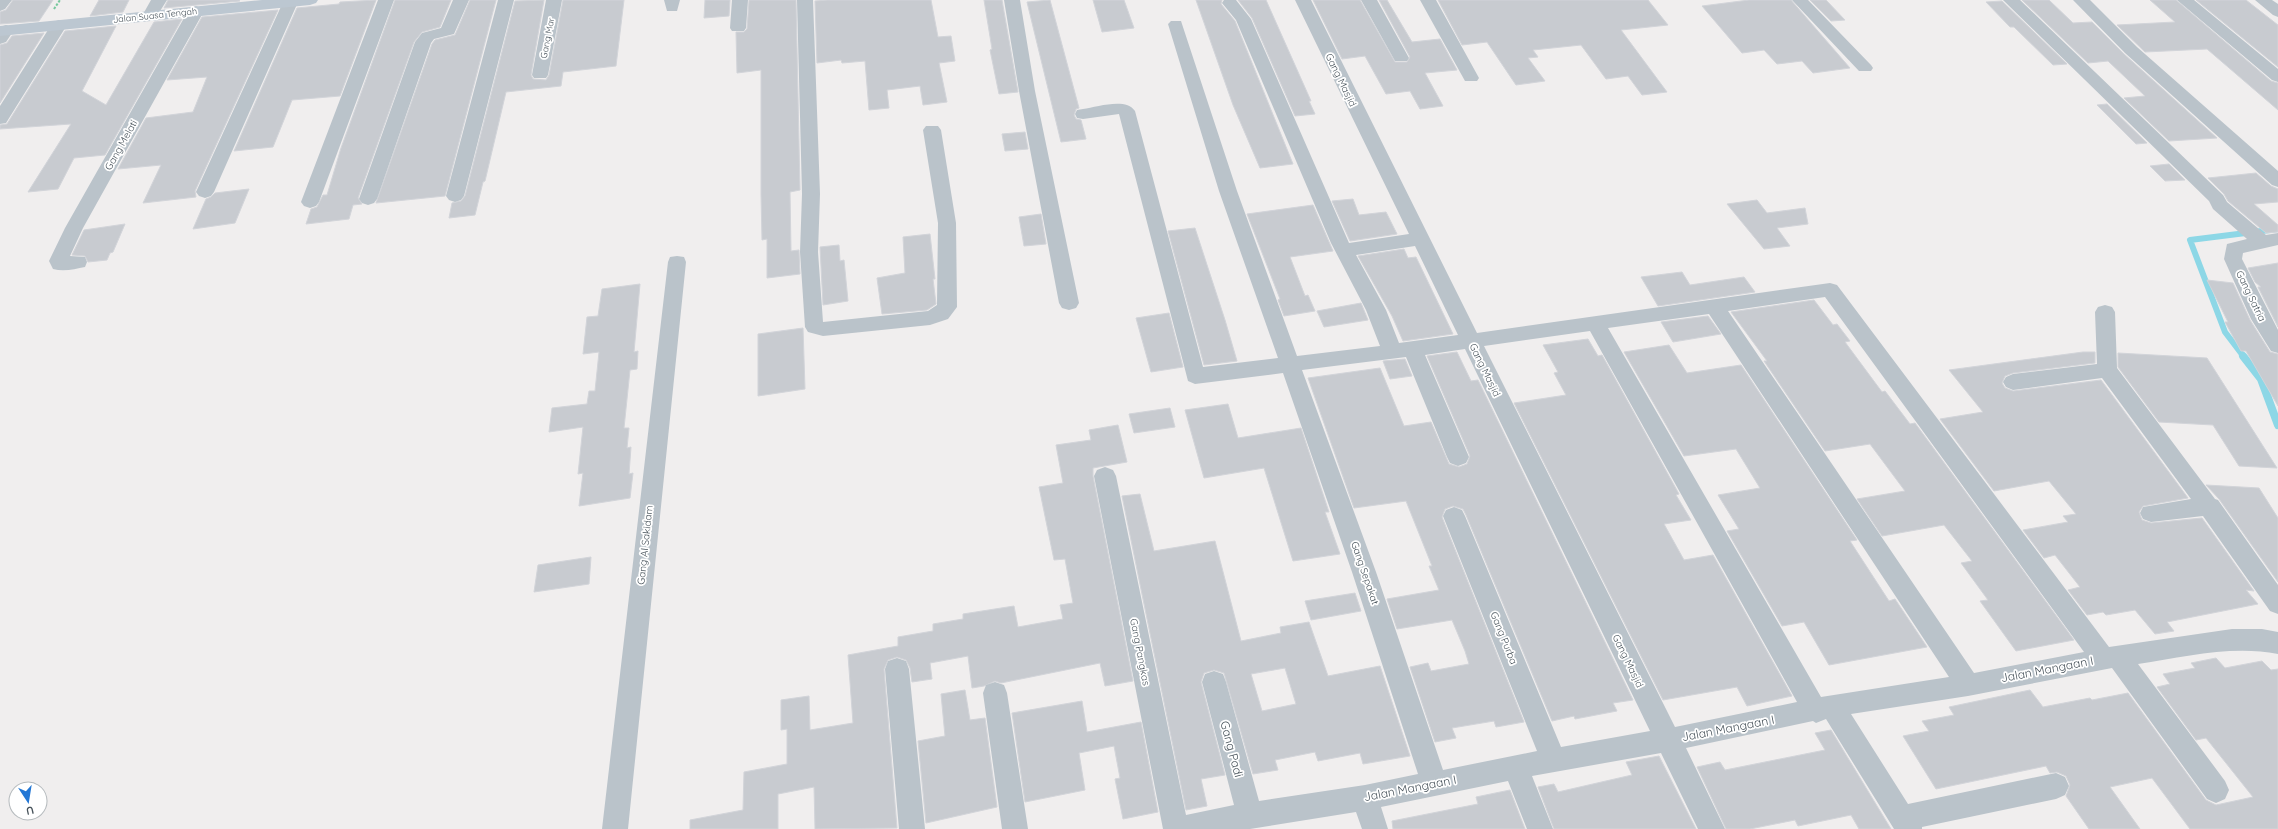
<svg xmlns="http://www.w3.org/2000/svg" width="2278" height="829" viewBox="0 0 2278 829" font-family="Quicksand,sans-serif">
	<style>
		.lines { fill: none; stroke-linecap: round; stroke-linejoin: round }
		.stream-far1 { stroke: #8dd7e6; stroke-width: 6 }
		.stream { stroke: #8dd7e6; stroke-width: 8 }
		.building { fill: #c8cbd0; stroke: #d2d4d9; fill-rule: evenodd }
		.path { stroke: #78c89e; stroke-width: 2; stroke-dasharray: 2.5 1.5; stroke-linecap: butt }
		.street { fill: #bac3ca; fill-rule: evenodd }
		.secondary { fill: #bcc7d1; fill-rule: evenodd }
		.labels { text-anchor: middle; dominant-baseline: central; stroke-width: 3.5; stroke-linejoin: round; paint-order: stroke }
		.far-street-label { font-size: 9px; fill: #47525a; stroke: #fff }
		.street-label { font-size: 10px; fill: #47525a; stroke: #fff }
		.near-street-label { font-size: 12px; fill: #47525a; stroke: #fff }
	</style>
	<rect width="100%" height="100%" fill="#f0eeee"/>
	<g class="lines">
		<path class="stream-far1" d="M2244 357 2225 332 2190 240 2278 229"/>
		<path class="stream" d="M2243 356 2261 379 2278 425"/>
	</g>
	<path class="building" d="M13 0H53L39 21 0 24V12L6 10Z
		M99 0H129L123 12 90 16Z
		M168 0H239L240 1 164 8Z
		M376 0 340 96 292 100 273 147 234 151 297 8 339 4 340 2Z
		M395 0H451L440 27 422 32 414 42 358 198 362 204 353 205 349 219 306 224 311 209 317 207 323 195H327L341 148Z
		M470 0H496L445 196 376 203 432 44 435 40 455 35Z
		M544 0 531 75 533 79 546 80 549 75 563 0H624L616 66 563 72 561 86 506 92 485 181 483 182 475 215 449 218 452 203 461 201 465 196 515 1Z
		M705 0H730L729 16 704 18Z
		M749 0H796L800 190 790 192 791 251 799 250 800 274 767 278V239L762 240 761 194V70L737 73 736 32H744L747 29Z
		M827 0H931L938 37 951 36 955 61 939 63 947 102 923 105 920 86 887 90 889 108 869 110 865 61 842 63 841 60 817 63 815 1Z
		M984 0H1002L1018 92 999 94 990 50 992 49Z
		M1050 0 1079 108 1076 109 1074 115 1076 119 1081 120 1086 139 1061 142 1027 2Z
		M1093 0H1124L1134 28 1102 32Z
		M1196 0H1222L1221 4 1235 21 1293 164 1260 168 1233 105Z
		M1238 0H1266L1311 101H1309L1315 114 1295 116 1252 18Z
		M1313 0H1360L1395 62H1407L1410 57 1379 0H1387L1412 42 1440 39 1457 70 1425 73 1443 106 1420 109 1410 91 1386 94 1365 56 1342 59Z
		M1438 0H1648L1668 25 1621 30 1667 92 1642 95 1628 76 1606 79 1581 45 1533 50 1538 57 1528 58 1545 81 1516 85 1487 42 1462 45Z
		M1749 0H1791L1850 68 1813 73 1802 61 1777 64 1764 50 1742 53 1702 6Z
		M1810 0H1826L1845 20 1831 21Z
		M2022 0H2049L2073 23 2092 22 2124 54 2217 138 2169 141 2124 98 2145 96 2108 61 2088 63Z
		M2150 0H2176L2271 81 2278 83V110L2207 49 2145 52 2117 25 2175 22Z
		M2196 0H2246L2278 25V67Z
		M2002 1 2067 64 2053 65 2014 27H2010L1986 2Z
		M278 10 195 191 196 197 143 203 161 165 118 169 146 118 193 112 207 77 167 80 202 17Z
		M182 19 105 155 74 158 58 189 28 192 71 124 0 129V125L7 124 65 31 116 26 82 91 106 105 154 22Z
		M44 33 0 103V45L7 43 12 36Z
		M2107 104 2147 143 2136 144 2097 105Z
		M1025 132 1028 149 1005 151 1002 134Z
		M2169 164 2185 180 2165 181 2150 166Z
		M2256 173 2271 186 2278 189V202L2254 204 2278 225V232L2266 233 2228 201 2224 194 2208 178Z
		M249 189 235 223 193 229 206 199 211 197 215 193Z
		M1353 199 1359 215 1386 212 1397 234 1350 241 1332 201Z
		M1757 200 1767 213 1805 208 1808 224 1777 228 1790 246 1764 249 1727 204Z
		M1313 205 1333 251 1290 257 1305 296 1308 295 1315 311 1284 316 1278 300 1280 299 1247 214Z
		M1041 214 1046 244 1024 246 1019 217Z
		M125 224 113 252 110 253 107 260 88 262 85 256 72 255 84 230Z
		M1195 228 1225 320 1237 361 1204 365 1168 231Z
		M930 234 935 279H933L936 304 927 310 882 314 877 278 905 273 903 237Z
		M839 245 840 261 844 260 848 301 823 305 820 247Z
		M1404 249 1408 258 1416 257 1453 334 1403 341 1392 316 1358 256Z
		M2278 263V327L2258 287H2261L2255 282 2248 268Z
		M1682 272 1690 285 1744 277 1755 292 1658 306 1641 277Z
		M2207 280 2233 283 2250 320 2270 352 2278 354V406L2246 351H2241L2225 322H2228Z
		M640 284 634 352 638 351 637 369 630 370 624 428H629L627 448 631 447 629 474 633 473 630 498 579 506 583 473 578 474 583 427 549 432 552 408 587 404 589 391H595L599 352 583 354 587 317 598 316 602 289Z
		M1814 300 1833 325 1837 324 1850 341 1845 342 1882 392 1885 391 1910 424 1915 423 2074 640 2016 651 1980 601 1988 600 1961 563 1972 561 1944 525 1882 536 1857 499 1905 491 1870 444 1825 451 1764 361H1767L1731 312Z
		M1361 303 1368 320 1324 327 1317 311Z
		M1169 313 1183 367 1151 372 1136 318Z
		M1708 316 1721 334 1673 342 1661 322Z
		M803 328 805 389 758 396V334Z
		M1588 339 1598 356 1602 355 1679 494 1676 495 1691 520 1664 524 1684 560 1713 555 1792 696 1747 706 1737 687 1663 700 1514 403 1566 395 1554 373 1558 372 1543 345Z
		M1669 345 1687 373 1741 365 1857 540 1850 541 1889 601 1895 599 1927 647 1829 665 1804 622 1782 626 1727 531 1739 529 1718 495 1760 488 1736 449 1684 456 1624 352Z
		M1457 352 1471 381 1478 380 1633 700 1613 703 1617 711 1575 719 1574 716 1552 721 1466 515 1463 509 1453 506 1445 509 1442 517 1524 722 1496 727 1494 721 1452 728 1456 738 1435 742 1410 667 1428 663 1431 671 1469 664 1465 651 1452 620 1397 629 1387 599 1439 590 1429 566H1432L1406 501 1354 508 1308 378 1380 368 1404 426 1431 422 1449 464 1459 467 1467 464 1470 456 1427 356Z
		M2083 352H2095V363L2013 373 2005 376 2002 383 2005 388 2013 391 2101 380 2188 498 2143 506 2139 512 2142 520 2151 523 2202 518 2254 591 2246 590 2258 604 2167 622 2174 631 2155 634 2135 610 2106 615 2103 612 2087 615 2068 590 2080 587 2055 555 2044 558 2023 530 2068 522 2063 516 2076 514 2049 481 1994 491 1940 419 1983 412 1949 370Z
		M2118 353 2207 358 2277 468 2239 466 2213 425 2159 422 2118 367Z
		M1405 359 1412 376 1390 379 1383 361Z
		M1228 404 1238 438 1301 428 1329 512H1325L1340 554 1293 561 1264 468 1204 478 1185 410Z
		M1170 408 1175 427 1134 433 1129 414Z
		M1118 425 1127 462 1093 468V476L1133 681 1105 686 1100 663 1001 683 995 681 984 686 972 688 968 656 930 663 932 679 912 682 910 668 906 660 897 657 888 660 884 669 897 828 815 829 814 787 778 794V829H690V820L743 810 744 772 787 764V729L781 730V700L809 696 810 730 853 723 848 655 898 646V637L933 631V624L963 619V614L1014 606 1018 627 1063 619 1060 605 1073 603 1065 559 1054 560 1039 487 1063 483 1056 445 1091 440 1089 430Z
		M2206 485 2259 488 2278 518V582L2219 499Z
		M1140 494 1154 551 1215 541 1241 641 1281 633 1280 627 1309 622 1328 676 1380 666 1410 756 1363 764 1360 753 1318 761 1315 752 1275 760 1278 770 1253 774 1224 673 1214 670 1204 673 1201 682 1225 775 1201 779 1207 806 1186 810 1122 496ZM1285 668 1296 704 1262 711 1251 674Z
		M591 557 589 584 534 592 538 565Z
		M1355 593 1361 611 1311 620 1305 601Z
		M2216 658 2225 668 2262 661 2271 670 2278 669V829H2190L2152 778 2110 787 2140 829H2089L2066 796 2070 785 2066 776 2057 772 2050 773 2046 766 1936 789 1903 736 1929 731 1922 721 1954 715 1949 707 2030 690 2043 707 2090 698 2092 700 2128 693 2206 800 2216 805 2253 797 2206 738 2196 740 2157 687 2170 684 2163 674 2195 668 2191 663Z
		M965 690 970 720 985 718 997 807 926 823 918 741 945 736 941 694Z
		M1082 701 1087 732 1141 722 1158 812 1123 819 1115 779 1120 778 1114 746 1079 753 1085 790 1025 802 1012 713Z
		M1831 730 1891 829H1859L1851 815 1798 826 1795 820 1750 829H1726L1697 767 1720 762 1725 770 1825 750 1815 733Z
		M1659 756 1696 829H1554L1538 787 1554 784 1558 792 1632 775 1626 762Z
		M1510 790 1525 829H1393L1392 821 1478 804 1476 797Z"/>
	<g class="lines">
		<path class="path" d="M54 9 60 0"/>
		<path class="street" d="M0 0H12L5 9 0 11Z
			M151 0H167L155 19H145L142 16Z
			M284 0H296L298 2 214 192 211 196 205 198 199 196 196 192Z
			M378 0H394L319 202 316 206 310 208 304 206 301 202Z
			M453 0H469L454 34 434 39 431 43 377 199 374 203 368 205 362 203 359 199 415 42 422 33 441 28Z
			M498 0H514L464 196 461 200 455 202 449 200 446 196Z
			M546 0H562L548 75 546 78H534L532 75Z
			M664 0H680L677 11H667Z
			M732 0H748L746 28 744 31H732L730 28Z
			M797 0H813L820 194 818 252 823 322 928 311 937 305 938 223 923 130 926 126H938L941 130 956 223 957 307 948 319 930 325 823 336 808 332 805 327 800 252 802 194Z
			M1004 0H1020L1035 91 1079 303 1076 308 1069 310 1062 308 1059 303 1019 91Z
			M1224 0H1236L1251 19 1349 243 1409 234 1295 0H1311L1477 333 1830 283 1837 285 2109 647 2232 629H2262L2278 632V654C2232 645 2184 657 2138 664L2225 781 2229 790 2225 799 2216 803 2207 799 2112 668 1968 696 1851 714 1908 804 2056 773 2065 777 2069 786 2065 795 2056 799 1922 827V829H1894L1826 719 1816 723 1813 721 1686 748 1725 829H1698L1661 753 1532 776 1553 829H1527L1508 781 1381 807 1388 829H1362L1356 812 1250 829H1163L1094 476 1097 470 1105 467 1113 470 1116 476 1186 815 1234 805 1202 682 1205 674 1214 671 1223 674 1226 682 1259 801 1365 785 1418 774 1352 572 1283 373 1195 384 1188 381 1119 114 1083 119 1077 118 1075 114 1077 110 1083 109C1097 107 1126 97 1135 111L1203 367 1278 358 1219 191 1168 24 1171 21H1181L1237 191 1297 356 1380 346 1366 310 1331 243 1236 20 1222 3ZM1415 246 1458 335 1399 343 1386 310 1356 255ZM1825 297 2084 652 1974 673 1728 311ZM1709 314 1949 677 1821 697 1608 328ZM1590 331 1797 702 1675 727 1484 346ZM1465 349 1650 731 1561 747 1465 516 1462 510 1454 507 1446 510 1443 516 1537 751 1443 770 1376 572 1302 370 1406 357 1447 457 1450 463 1458 466 1466 463 1469 457 1425 355Z
			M1361 0H1377L1409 58 1407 61H1395Z
			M1420 0H1436L1479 78 1477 81H1465Z
			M1792 0H1808L1871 65 1873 68 1871 71H1859Z
			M2003 0H2020L2223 195 2227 202 2266 235 2278 233V245L2243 253 2242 259 2278 330V353L2271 351 2251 319 2224 259 2227 244 2247 239 2213 209 2209 201Z
			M2073 0H2090L2137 47 2278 171V187L2272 185 2125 53Z
			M2177 0H2194L2278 69V82L2272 80Z
			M2255 0H2272L2278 4V17L2273 15Z
			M196 6 201 8 204 11 83 228 70 256 85 257 87 262 85 267C75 269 64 272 53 269L49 261 65 228 188 11 191 8Z
			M59 20 65 22 67 25 6 123 0 124V106L53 22Z
			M6 25 12 27 14 30 6 42 0 44V27Z
			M677 256 684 257 686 262 628 829H602L668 262 670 257Z
			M2105 305 2112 307 2115 312 2117 368 2215 499 2218 500 2278 585V614L2270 611 2203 516 2151 522 2143 519 2140 513 2143 507 2191 499 2102 378 2013 390 2006 387 2003 382 2006 377 2013 374 2097 364 2095 312 2098 307Z
			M897 658 906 661 909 669 925 829H899L885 669 888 661Z
			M995 682 1004 685 1007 693 1028 829H1002L983 693 986 685Z"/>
		<path class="secondary" d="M262 0H318L316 3 310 5 0 36V26Z"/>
	</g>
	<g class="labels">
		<g class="far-street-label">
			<text transform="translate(155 15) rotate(-6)">Jalan Suasa Tengah</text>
			<text transform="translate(547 38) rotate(-79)">Gang Mar</text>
		</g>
		<g class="street-label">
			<text transform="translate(1341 80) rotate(64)">Gang Masjid</text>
			<text transform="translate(121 145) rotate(-61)">Gang Melati</text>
			<text transform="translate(2251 296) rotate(64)">Gang Satria</text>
			<text transform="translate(1485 370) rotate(64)">Gang Masjid</text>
			<text transform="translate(645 545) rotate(-84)">Gang Al Sakidam</text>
			<text transform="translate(1365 573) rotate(71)">Gang Sepakat</text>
			<text transform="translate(1504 638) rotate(68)">Gang Purba</text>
			<text transform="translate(1140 652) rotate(79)">Gang Pangkas</text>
			<text transform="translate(1628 661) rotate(64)">Gang Masjid</text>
		</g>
		<g class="near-street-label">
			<text transform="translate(2047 669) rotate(-11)">Jalan Mangaan I</text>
			<text transform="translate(1728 728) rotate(-11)">Jalan Mangaan I</text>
			<text transform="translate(1232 749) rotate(75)">Gang Padi</text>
			<text transform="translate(1410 788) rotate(-11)">Jalan Mangaan I</text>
		</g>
	</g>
	<g transform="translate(28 801) rotate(168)"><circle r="19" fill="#ffffff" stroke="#b5babd"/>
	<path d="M0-3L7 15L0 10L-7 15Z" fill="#2377d5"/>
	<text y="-6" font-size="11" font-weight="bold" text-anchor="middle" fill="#47525a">U</text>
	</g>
</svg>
